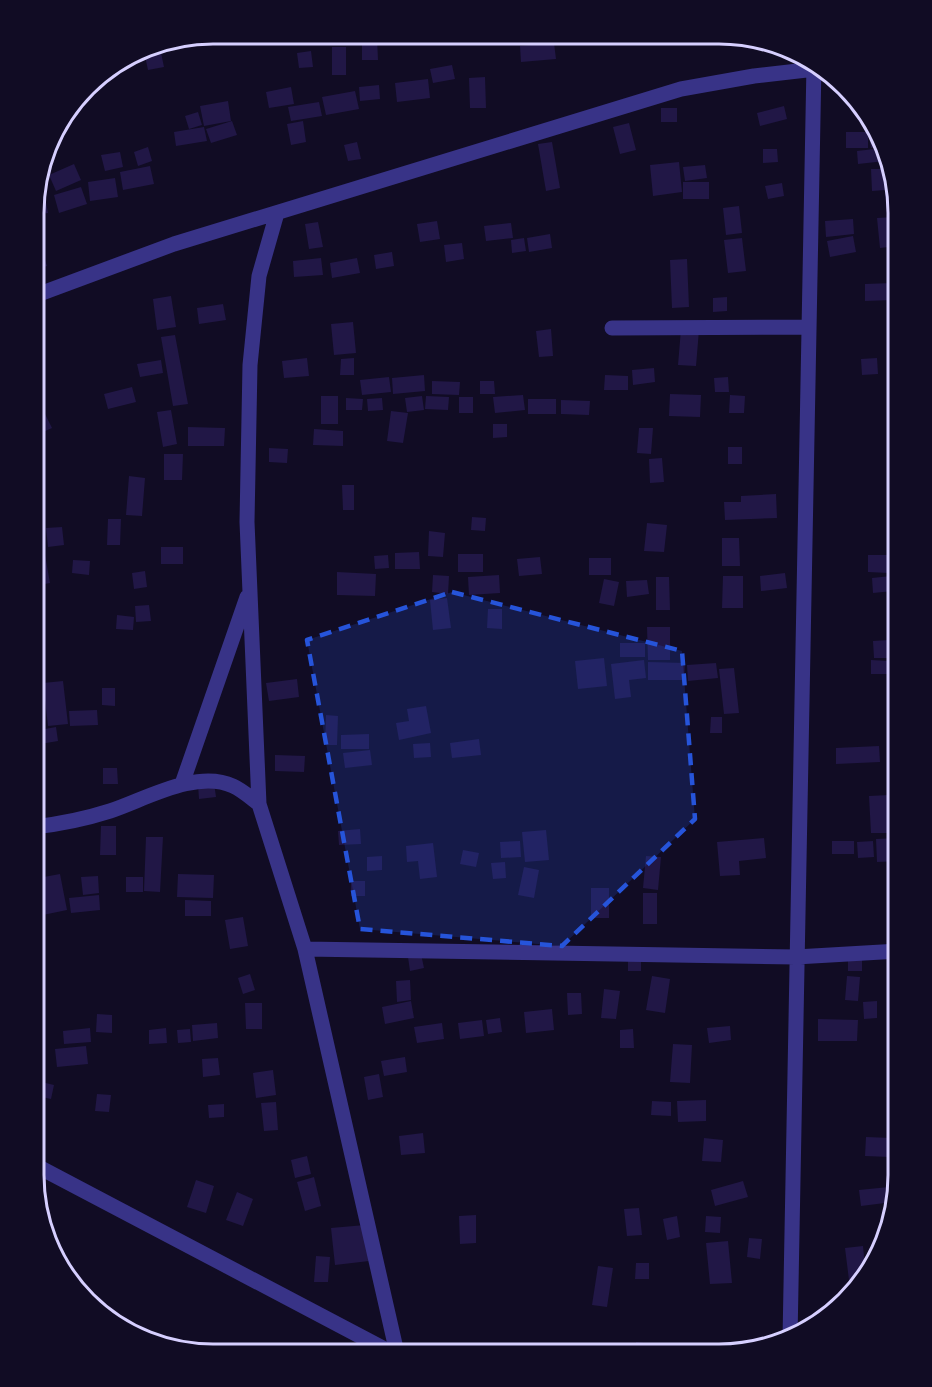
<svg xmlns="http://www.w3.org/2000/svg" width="932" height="1387" viewBox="0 0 932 1387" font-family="Figtree,sans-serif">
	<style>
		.building { fill: #211746 }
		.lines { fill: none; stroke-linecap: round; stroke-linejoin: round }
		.minor { stroke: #383387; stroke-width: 15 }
		.marked { fill: #2654da; fill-opacity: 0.2; stroke: #2654da; stroke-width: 4.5; stroke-dasharray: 12 8; stroke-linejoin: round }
		.rim { fill: none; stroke: #d6cfff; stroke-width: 3 }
	</style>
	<rect width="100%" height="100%" fill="#110c24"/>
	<path class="building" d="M480 34H545V37L481 44Z
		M377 38 378 60H362V39Z
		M554 43 556 59 521 62 520 46Z
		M332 47H346V75H332Z
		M160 48 164 67 148 70 144 51Z
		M311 51 313 67 299 68 297 53Z
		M452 65 455 79 433 83 430 69Z
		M485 77 486 108H470L469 78Z
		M428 79 430 98 397 102 395 83Z
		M379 85 380 99 360 101 359 87Z
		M291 87 294 104 269 108 266 92Z
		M355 91 359 109 326 115 322 97Z
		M228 101 231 121 204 126 200 106Z
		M319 102 322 116 291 121 288 107Z
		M784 106 787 119 760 126 757 113Z
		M661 108H677V122H661Z
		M198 112 202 125 189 129 185 116Z
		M232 121 237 135 211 143 206 129Z
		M303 121 306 142 291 145 287 124Z
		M629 123 636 150 620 154 613 127Z
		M204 127 207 141 176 146 174 132Z
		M875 130 885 143 886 147 871 148 869 131Z
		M846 132H868V148H846Z
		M357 142 361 159 348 161 344 145Z
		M552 142 560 188 546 191 538 144Z
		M148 147 152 161 138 166 134 152Z
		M883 148 885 161 858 164 857 151Z
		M763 149H777L778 162 763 163Z
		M120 152 123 167 105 171 101 155Z
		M679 162 682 192 653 196 650 165Z
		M74 164 81 180 56 191 49 175Z
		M705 165 707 178 685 181 683 167Z
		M150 166 154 184 123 190 120 172Z
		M871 169H884L885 190 872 191Z
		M115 178 118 197 90 201 88 182Z
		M683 182H709V199H683Z
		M782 183 784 196 768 199 765 186Z
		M81 187 87 204 59 213 54 195Z
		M895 192 898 206 887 207 885 193Z
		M45 197 48 213 35 215V198Z
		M739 206 742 233 726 235 723 208Z
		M895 217 897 246 880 248 877 218Z
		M853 219 854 234 826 237 825 221Z
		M437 221 440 239 420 242 417 224Z
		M318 222 323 247 309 249 305 224Z
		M511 223 513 238 486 241 484 226Z
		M550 234 552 248 529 252 527 238Z
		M853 236 856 252 830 257 827 241Z
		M524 238 526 251 512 253 511 240Z
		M742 238 746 271 728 273 724 240Z
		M462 243 464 259 446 262 444 245Z
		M41 248 47 266 34 270V250Z
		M392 252 394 266 376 269 374 255Z
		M321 258 323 275 294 277 293 261Z
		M357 258 360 273 332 278 330 263Z
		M687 259 689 307 672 308 670 260Z
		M893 283V300L865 301V284Z
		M171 296 176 327 157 330 153 299Z
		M727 297V311L713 312V298Z
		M223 304 226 320 199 324 197 308Z
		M353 322 356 353 334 355 331 324Z
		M551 329 553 356 539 357 536 331Z
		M681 329 699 330 696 366 678 365Z
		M175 335 188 404 173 406 161 337Z
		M307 358 309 376 284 378 282 361Z
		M354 358V375H340L341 359Z
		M877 358 878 374 862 375 861 359Z
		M161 360 163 373 140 377 137 364Z
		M654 368 655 382 633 385 632 370Z
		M424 375 425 391 393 394 392 378Z
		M605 375 628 376V390H604Z
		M389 377 391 392 362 395 360 380Z
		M728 377 729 392H715L714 378Z
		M432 381 460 382 459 395 432 394Z
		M480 381H494L495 394H480Z
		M132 387 136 402 108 409 104 394Z
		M670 394 701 395 700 417 669 416Z
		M523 395 525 410 495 413 493 397Z
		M730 395 745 396 744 413H729Z
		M321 396H338V424H321Z
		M422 396 424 410 407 412 405 398Z
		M426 396 449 397 448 410 425 409Z
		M459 397H473V413H459Z
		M346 398 363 399 362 410H346Z
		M382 398 383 410 368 411 367 399Z
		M528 399H556V414H528Z
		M561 400 590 401 589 415 561 414Z
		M171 410 177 444 163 447 157 412Z
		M391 411 408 413 403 443 387 441Z
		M44 412 52 428 34 436V417Z
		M493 424H507V437L493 438Z
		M188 427 225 428 224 446H188Z
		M639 428H653L651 454 637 453Z
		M314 429 343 431V446L313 445Z
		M728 447H742V464H728Z
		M269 448 288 449 287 463 269 462Z
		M164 454H183L182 480H164Z
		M892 455H899V469H892Z
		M662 458 664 482 650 483 649 459Z
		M129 476 145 478 142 516 126 515Z
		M342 485H354V510H343Z
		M776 494 777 518 725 520 724 502H741V496Z
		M472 517 486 518 485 531 471 530Z
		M108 519H121L120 545H107Z
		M647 523 667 525 664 552 644 551Z
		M62 527 64 545 48 547 46 528Z
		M429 531 445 533 443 557 428 556Z
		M722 538H739L740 566H722Z
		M161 547H183V564H161Z
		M419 552 420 569H395V553Z
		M458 554H483V572H458Z
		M45 555 50 583 34 586V556Z
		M388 555 389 568 375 569 374 556Z
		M868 555H890L889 573 868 572Z
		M540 557 542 574 519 576 517 559Z
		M589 558H611V575H589Z
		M73 560 90 561 89 575 72 573Z
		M145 571 147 587 134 589 132 573Z
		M337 572 376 574 375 596 337 595Z
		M785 573 787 588 761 591 760 576Z
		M433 575 449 576 448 594 432 592Z
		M499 575 500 593 469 595 468 577Z
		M723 576H743V608H722Z
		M891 576 893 591 873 593 872 578Z
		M656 577H669L670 610H656Z
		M604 579 619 582 614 606 599 603Z
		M647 580 649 594 627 597 626 581Z
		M447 598 451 628 433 630 430 600Z
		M149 605 151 621 136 622 135 606Z
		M488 609H502V629L487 628Z
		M117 615 134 617 133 630 116 629Z
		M647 627H670V660H648Z
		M889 640V658H874L873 641Z
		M620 643H645V657H620Z
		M604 658 607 686 578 689 575 661Z
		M644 660 646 678 629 680 631 697 615 699 611 664Z
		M871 660 888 661V674H871Z
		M648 662 685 663 684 680H648Z
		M716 663 718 678 688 681 687 665Z
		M734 668 739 713 724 714 719 669Z
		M297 679 299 697 269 701 266 683Z
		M63 681 68 724 48 726 43 683Z
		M102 688H115V706L102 705Z
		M426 706 431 733 399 740 396 723 409 721 407 709Z
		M97 710 98 725 70 726 69 711Z
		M326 715 338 716 337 745H325Z
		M711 717H722V733H710Z
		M56 727 58 741 34 745V731Z
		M369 734V749H341V735Z
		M479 739 481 755 452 758 450 743Z
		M430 743 431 757 414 758 413 744Z
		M879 746 880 762 836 764V748Z
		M370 750 372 765 345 768 343 753Z
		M275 755 305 756 304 772 275 771Z
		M103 768H117L118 784H103Z
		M214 783 216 797 199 799 198 785Z
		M889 795 891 833H871L869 796Z
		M101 826H116V855H100Z
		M360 829 361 844 339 845 338 831Z
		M546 830 549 860 525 862 522 832Z
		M146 837H163L160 892 144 891Z
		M764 838 766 858 739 861 740 875 720 876 717 842Z
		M899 838V861L877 862 876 839Z
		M520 841 521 857 501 858 500 842Z
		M832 841H854V854H832Z
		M873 841 874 857 858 858 857 842Z
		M433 843 437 877 420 879 418 861 407 862 406 846Z
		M463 850 479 853 476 867 460 864Z
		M382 856V870L367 871V857Z
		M646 856 661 857 658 890 643 888Z
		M505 862 506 878 493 879 491 863Z
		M524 867 539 870 534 898 518 895Z
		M60 874 67 910 38 916 33 895V879Z
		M178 874 214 875 213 898 177 897Z
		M98 876 99 893 83 895 81 877Z
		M126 877H143V892H126Z
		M351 881H365V896H351Z
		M591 888H609V918H591Z
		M643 893H657V924H643Z
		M99 895 100 910 71 913 69 898Z
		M185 900 211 901V916H185Z
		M243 917 248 946 230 949 225 920Z
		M628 953H641V971H628Z
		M421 954 424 968 410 971 408 957Z
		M848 956H862V971H848Z
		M250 974 255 990 243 994 238 978Z
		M652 976 670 979 665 1013 646 1010Z
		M847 976 860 977 858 1001 845 1000Z
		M410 980 411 1000 397 1002 396 981Z
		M604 989 620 991 616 1019 601 1018Z
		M567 993H581L582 1014 568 1015Z
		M411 1001 414 1018 385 1024 382 1007Z
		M877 1001V1018L864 1019 863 1002Z
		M245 1003H262V1029H246Z
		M899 1006V1038H897L894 1007Z
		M552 1009 554 1030 526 1033 524 1012Z
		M97 1014 112 1015V1033L96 1032Z
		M500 1018 502 1032 488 1034 486 1020Z
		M818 1019 858 1020 857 1041H818Z
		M482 1020 484 1036 460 1039 458 1023Z
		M217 1023 218 1038 193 1041 192 1025Z
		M442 1023 444 1039 417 1043 414 1027Z
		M730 1026 731 1040 709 1043 707 1028Z
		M90 1028 91 1042 64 1044 63 1031Z
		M166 1028 167 1043 149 1044V1030Z
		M190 1029 191 1042 178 1043 177 1030Z
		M633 1029 634 1048H620V1030Z
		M673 1044 692 1045 690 1083 670 1082Z
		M86 1046 88 1064 57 1067 55 1049Z
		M405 1057 407 1072 384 1076 381 1061Z
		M218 1058 220 1075 203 1077 202 1059Z
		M273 1070 276 1095 256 1098 253 1073Z
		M379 1074 383 1097 368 1100 364 1077Z
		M37 1081 54 1085 51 1099 33 1095Z
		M97 1094 111 1095 109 1112 95 1111Z
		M706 1100V1121L678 1122 677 1101Z
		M652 1101 671 1102V1116L651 1115Z
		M276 1102 278 1130 264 1131 261 1103Z
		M224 1104V1117L209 1118 208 1105Z
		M423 1133 425 1153 401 1155 399 1136Z
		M866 1137 892 1138 890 1157 865 1156Z
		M704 1138 723 1140 721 1162 702 1161Z
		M307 1156 311 1174 295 1178 291 1160Z
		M314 1177 321 1206 305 1211 297 1182Z
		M196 1180 214 1186 206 1213 187 1207Z
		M743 1181 748 1197 715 1206 711 1190Z
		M899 1186 893 1202 861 1206 859 1190Z
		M237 1192 253 1199 243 1226 226 1220Z
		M639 1208 642 1235 627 1236 624 1209Z
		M476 1215V1243L460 1244 459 1216Z
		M677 1216 680 1237 667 1240 663 1219Z
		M706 1216 721 1217 720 1233 705 1232Z
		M365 1225 369 1261 335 1265 331 1228Z
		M749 1238 762 1239 760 1259 747 1257Z
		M728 1241 732 1283 710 1284 706 1243Z
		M863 1246 866 1278 849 1280 845 1248Z
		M316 1256 330 1257 328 1282H314Z
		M636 1263H649V1279H635Z
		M598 1266 613 1268 607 1307 592 1305Z
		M636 1342 651 1344 650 1354H635Z"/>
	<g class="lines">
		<path class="minor" d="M277 213 259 276 250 365 247 522 259 804 305 949 397 1353
			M34 296 174 244 681 89 754 76 824 68
			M612 328 809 327
			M182 784 247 597
			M34 827C60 824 85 819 110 811 144 800 196 769 233 786 242 790 251 798 259 804
			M305 949 796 957 899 951
			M33 1164 392 1353
			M790 1339 814 64"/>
	</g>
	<path class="marked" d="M452 592 682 651 695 819 562 946 360 929 307 640Z"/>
	<path d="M0 0H932V1387H0ZM213 44H719A169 169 0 0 1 888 213V1175A169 169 0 0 1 719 1344H213A169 169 0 0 1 44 1175V213A169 169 0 0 1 213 44Z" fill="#110c24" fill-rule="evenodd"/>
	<path class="rim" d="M213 44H719A169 169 0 0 1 888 213V1175A169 169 0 0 1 719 1344H213A169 169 0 0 1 44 1175V213A169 169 0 0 1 213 44Z"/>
</svg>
